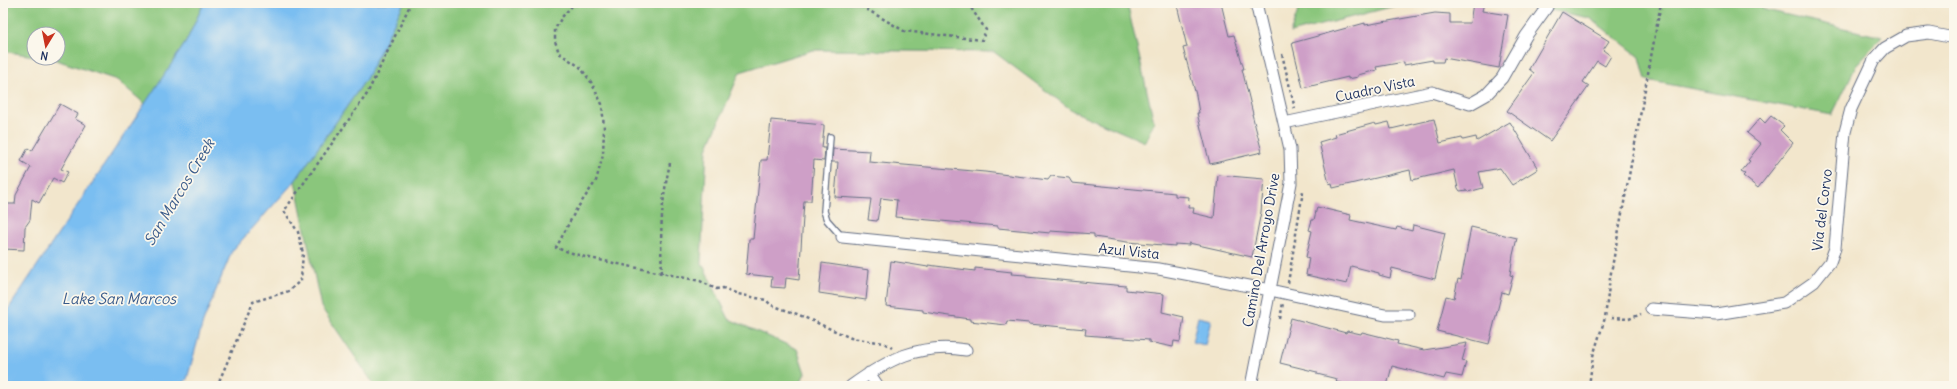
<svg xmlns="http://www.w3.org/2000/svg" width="1957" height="389" viewBox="0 0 1957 389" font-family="Delius,sans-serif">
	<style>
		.green { fill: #8ac67c; stroke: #527a6d }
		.water { fill: #7abef1; stroke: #4a76a8 }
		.building { fill: #ce9fc7 }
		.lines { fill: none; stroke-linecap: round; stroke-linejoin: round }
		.lane-casing { stroke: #666f84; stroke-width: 8 }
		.street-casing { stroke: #666f84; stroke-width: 13 }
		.path { stroke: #666f84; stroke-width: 2.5; stroke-dasharray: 3 3; stroke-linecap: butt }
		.lane { stroke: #fff; stroke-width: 5.5 }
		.street { stroke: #fff; stroke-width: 11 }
		.labels { text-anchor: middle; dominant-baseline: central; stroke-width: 3.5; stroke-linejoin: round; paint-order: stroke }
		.street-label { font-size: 14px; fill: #1b2f5e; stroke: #fbf7ec }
		.water-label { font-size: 15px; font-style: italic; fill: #385a8a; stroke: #fbf7ec }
	</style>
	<rect width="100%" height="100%" fill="#fbf7ec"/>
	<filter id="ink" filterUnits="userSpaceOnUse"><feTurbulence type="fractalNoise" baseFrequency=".025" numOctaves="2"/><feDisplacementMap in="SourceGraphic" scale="8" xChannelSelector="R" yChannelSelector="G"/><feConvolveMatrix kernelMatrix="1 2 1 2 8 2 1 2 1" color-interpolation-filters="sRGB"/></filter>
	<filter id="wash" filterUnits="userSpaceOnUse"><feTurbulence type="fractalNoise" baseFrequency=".012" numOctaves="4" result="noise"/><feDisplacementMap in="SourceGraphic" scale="16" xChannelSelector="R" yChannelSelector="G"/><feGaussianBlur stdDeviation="0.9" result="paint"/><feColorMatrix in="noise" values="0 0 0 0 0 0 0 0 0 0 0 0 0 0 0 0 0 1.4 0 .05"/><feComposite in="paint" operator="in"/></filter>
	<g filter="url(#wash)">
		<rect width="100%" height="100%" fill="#f2e6cc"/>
		<path class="green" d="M3 3H204L186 42 145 104 117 80 50 58H58V34H34V56L3 51Z
			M404 3H1127L1154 122 1145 142 1073 111 994 52 813 50 740 72 707 149 701 261 729 319 797 349 805 373 799 386H375L321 307 295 181 366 79Z
			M1301 3H1406L1290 33Z
			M1515 3H1764L1762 9 1882 37 1857 64 1832 115 1646 80 1640 57 1590 18Z"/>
		<path class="water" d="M204 3H404L366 79 295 181 232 251 203 322 187 379 181 386H3V317L186 42Z
			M1198 317 1211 320 1205 345 1192 342Z"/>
		<g id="blocks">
			<path class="building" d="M1186 3H1221L1229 36 1234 35 1241 59 1244 69H1242L1253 114H1252L1262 152 1210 164 1197 113H1199L1196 95 1183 48 1187 47 1177 5Z
				M1473 3H1484L1482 11 1508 15 1499 68 1444 58 1443 62H1433V60L1404 65V62L1376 67 1377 70 1358 75V77L1348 79V77L1303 88 1292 43 1365 23V25L1435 13 1450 14V23H1470Z
				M1562 12 1609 41 1603 50 1611 56 1605 66 1597 61 1583 82 1589 86 1550 141 1507 111 1534 73 1529 69Z
				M60 104 78 114 75 119 86 125 61 169 68 172 62 183 53 178 39 203 32 199 30 220 25 227 24 250 3 249V204H15L16 195 31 167 21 161 28 148 32 151Z
				M1771 116 1784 126 1780 130 1793 143 1758 188 1743 176 1745 174 1741 172 1750 161 1748 160 1761 144 1747 133 1760 118 1765 123Z
				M1434 119 1440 143 1462 138 1463 140 1476 137 1477 141 1510 122 1538 169 1512 185 1500 168 1479 172 1483 188 1468 192 1467 190 1460 191 1458 188 1454 170 1412 180 1410 170 1333 188 1332 183 1329 184 1319 142 1336 137 1335 134 1375 123 1376 125 1389 122 1391 129Z
				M771 120 824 125V128L822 148H825L824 161 814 160 811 201H804L799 280 786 278 785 288 771 287 772 277 746 274 749 239H753L761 160H767Z
				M833 149 870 151 869 162 985 172 1048 180 1051 176 1069 178 1072 183 1175 193V196L1189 197 1188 208H1194L1193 213 1214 218 1218 175 1264 179 1261 212 1252 257 1189 243V245L1175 244V246L1127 242 1094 237V234L1050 231V233L998 228V226L895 217 897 200 881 198 877 221 868 220 871 199 835 197 838 162H832Z
				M1317 207 1351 215 1350 220 1396 230 1397 227 1412 231 1413 225 1445 233 1435 279 1392 268 1390 278 1379 275V273L1351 266 1347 284 1306 275 1309 258 1306 257 1312 231 1309 230 1312 220H1314Z
				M1471 227 1517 238 1513 255 1510 275 1513 276 1508 294 1502 292 1489 344 1437 331 1446 296 1454 298 1458 279 1461 280Z
				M891 261 928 267V265L975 271V268L1012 272 1011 274 1026 275V277L1126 286V290L1164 294 1162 312 1184 317 1180 342 1174 341 1173 347 1149 342V340L1085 335 1086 329 1029 324V323L1007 321 1006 325 970 321V319L923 312V310L886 306Z
				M822 263 869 270 866 300 819 293Z
				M1291 318 1346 333 1347 331 1361 334 1362 332 1398 341 1397 344 1424 350 1467 343 1462 361 1466 362 1462 377 1446 374 1444 379 1392 366 1387 386H1355L1336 382 1337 379 1317 374V372L1280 363Z"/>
		</g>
	</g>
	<g filter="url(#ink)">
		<use href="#blocks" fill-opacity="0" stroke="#666f84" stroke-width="1"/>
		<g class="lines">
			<g class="lane-casing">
				<path id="lane" d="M830 137 824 211 827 220 842 237"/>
			</g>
			<g class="street-casing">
				<path id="street" d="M1284 123 1432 92 1470 104 1486 95 1502 78 1526 36 1547 7
					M842 237 1159 269 1270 290 1385 315H1409
					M1651 309 1716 314 1784 303 1814 282 1830 262 1835 248 1845 132 1851 109 1874 60 1885 48 1906 36 1929 33 1954 38
					M869 373 878 386
					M851 386C887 360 920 342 966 350
					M1251 386 1291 183 1290 149 1256 3"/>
			</g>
			<path class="path" d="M584 3 572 6 562 17 555 29V41L559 53 580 67 591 82 602 104 604 128 603 155 596 181 576 210 556 248 585 257 700 281 716 289 723 288 738 294 766 300 771 305 797 314 851 338 884 343 892 348
				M856 3 904 31 982 40 986 30 971 8 963 3
				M1282 54 1295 109
				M662 273C660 233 661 203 670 163
				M1288 283 1303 191
				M1611 318 1629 319 1641 314
				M1280 319 1283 303
				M217 386 253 302 289 291 301 280 303 253 298 232 284 211 367 94 411 3
				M1589 386 1593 356 1605 318 1610 278 1661 3"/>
			<use href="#lane" class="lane"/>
			<use href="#street" class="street"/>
		</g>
	</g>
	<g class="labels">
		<g class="street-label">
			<text transform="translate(1375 89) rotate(-12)">Cuadro Vista</text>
			<text transform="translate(1822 210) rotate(-83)">Via del Corvo</text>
			<text transform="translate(1261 250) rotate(-80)">Camino Del Arroyo Drive</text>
			<text transform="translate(1129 251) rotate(6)">Azul Vista</text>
		</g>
		<g class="water-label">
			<text transform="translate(179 192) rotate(-59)">San Marcos Creek</text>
			<text x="119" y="298">Lake San Marcos</text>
		</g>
	</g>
	<rect width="1957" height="389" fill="none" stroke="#fbf7ec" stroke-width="16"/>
	<g transform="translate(46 46) rotate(190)"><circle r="19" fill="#fbf7ec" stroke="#a1a7b3"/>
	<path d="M0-3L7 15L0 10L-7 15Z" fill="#c8321e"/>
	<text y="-6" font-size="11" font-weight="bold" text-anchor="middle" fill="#1b2f5e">N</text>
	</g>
</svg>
